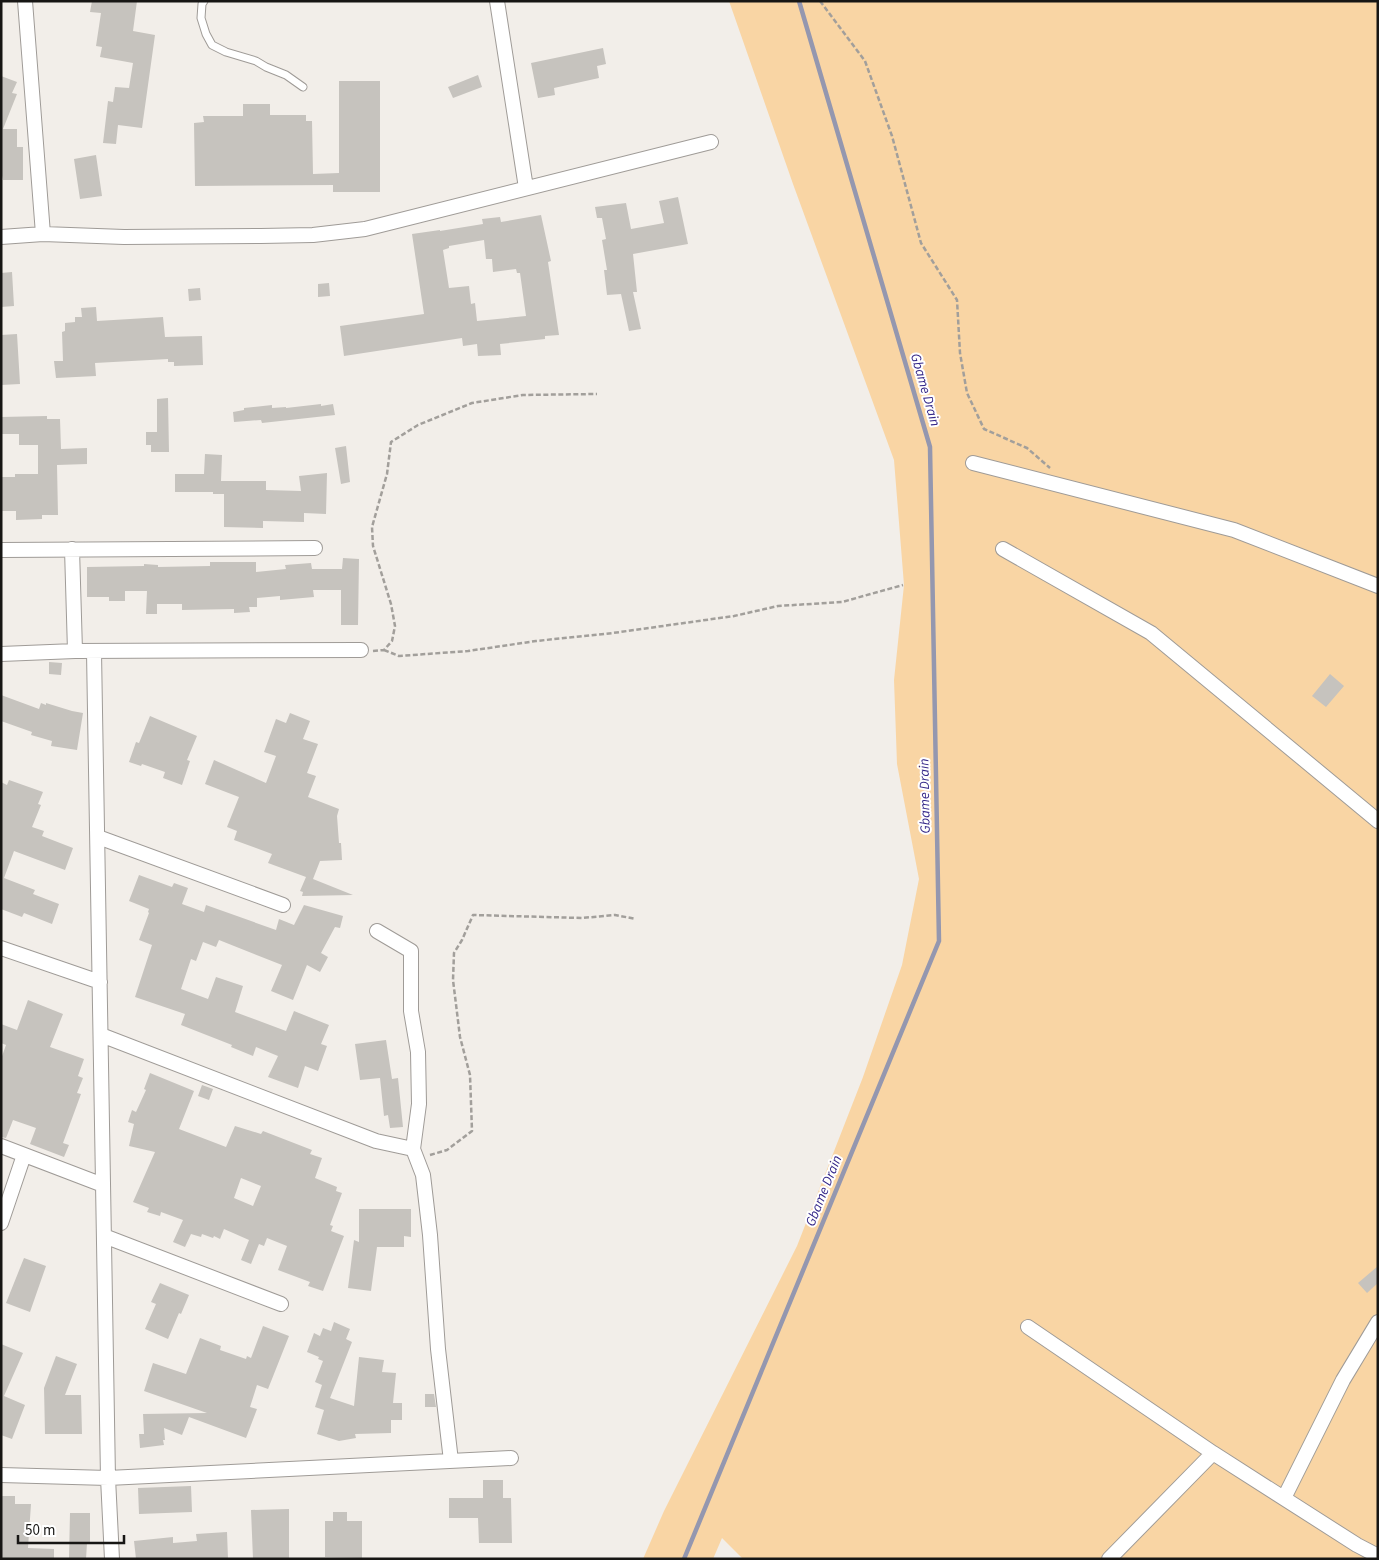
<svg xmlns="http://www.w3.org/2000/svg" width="1379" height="1560" viewBox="0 0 1379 1560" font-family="'Source Sans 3',sans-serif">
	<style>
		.green { fill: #f9d5a4 }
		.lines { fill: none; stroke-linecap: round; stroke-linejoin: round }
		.stream { stroke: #9497af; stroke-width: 4.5 }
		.building { fill: #c6c3be; fill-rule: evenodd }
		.lane-casing { stroke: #9f9b97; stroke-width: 9 }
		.street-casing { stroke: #9f9b97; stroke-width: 16 }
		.path { stroke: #a29f9b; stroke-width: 2.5; stroke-dasharray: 5 2.5; stroke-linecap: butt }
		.lane { stroke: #fff; stroke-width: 7 }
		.street { stroke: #fff; stroke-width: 14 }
		.labels { text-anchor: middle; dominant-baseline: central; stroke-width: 4; stroke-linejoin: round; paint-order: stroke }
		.water-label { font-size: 14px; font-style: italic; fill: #332688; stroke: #fff }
	</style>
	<rect width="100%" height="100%" fill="#f2eee9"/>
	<path class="green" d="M729 1H1378V1559H743L722 1538 713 1559H643L664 1511 797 1246 863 1077 902 965 919 879 897 764 894 680 904 585 894 460 793 184Z"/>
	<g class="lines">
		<path class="stream" d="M684 1559 939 941 930 447 799 1"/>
	</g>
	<path class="building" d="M92 1H137L133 31 155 35 142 128 118 125 116 144 103 143 108 101 113 102 115 87 129 88 133 63 100 57 102 47 96 46 101 13 90 12Z
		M603 48 606 64 597 66 599 78 554 88 555 95 538 98 531 63Z
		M478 75 482 87 453 98 448 87Z
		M1 76 17 82 12 93 17 94 3 129H17V147H23V180H3L1 171Z
		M339 81H380V192H333V185L195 186 194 123 204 122 203 116H243V104H270V115H306V121H312L313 174 339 173Z
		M96 155 102 196 80 199 74 159Z
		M678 197 688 244 633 254 637 292H633L641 329 629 331 621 294 607 295 604 270H607L602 240 606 239 602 218H597L595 207 626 203 631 229 664 223 659 201Z
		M541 215 551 261 548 262 559 335 545 336V339L500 344 501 355 478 356 477 344 463 346 462 338 344 356 340 326 424 314 412 234 440 230V231L483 224 482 219 500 217 501 222ZM484 240 486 259H492L493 272 516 269 517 273H520L526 316 477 321 475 303 471 304 469 286 449 288 443 250 449 248V246Z
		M12 272 14 306 1 307V273Z
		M329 283 330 296 318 297V284Z
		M200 288 201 300 189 301 188 289Z
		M96 307 97 321 163 317 165 337 202 336 203 365 174 366V362H168V359L95 363 96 376 56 378 54 361H63L62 332 65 331V323L75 322V317H82L81 308Z
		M17 334 20 384 1 385V335Z
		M168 398 169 452H151V445H146V432H157V399Z
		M321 404V406L333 404 335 415 262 423 261 420 234 422 233 412 244 410V408L272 405V408L286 407V408Z
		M47 416V419H60L61 449 87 448V464L57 465 58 515H42V519L16 520V511H1V477H15V474H38V445H19V434H1V417Z
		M346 446 350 482 341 484 335 448Z
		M205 454 222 455 221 481H266V490L301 491 299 476 327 473 326 514 304 513V522L263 521V528L224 527V494H213V492H175V474H204Z
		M343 558 359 559 358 625H341V590H313L314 597 280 600V596L257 598V607H249L250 612 234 613V609L182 610V604H157V614H146L147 591H125V601H109V597H87V567L144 566V564L158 565V567L210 566V562H256V572L286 569 285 565 311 563 312 569H342Z
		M49 662 62 663 61 675 49 674Z
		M1330 674 1344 686 1326 707 1312 696Z
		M1 695 39 709 41 703 46 705V703L72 711 83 713 77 750 51 746 52 741 31 735 32 732 1 721Z
		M290 713 310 721 303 739 318 744 307 773 316 776 308 797 339 809 337 816 339 843H341L342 860 320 861 313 879 353 895 302 896 303 892 300 891 306 877 268 863 272 854 234 840 237 831 227 827 239 797 205 784 214 760 266 783 276 756 264 752 276 719 286 723Z
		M150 716 197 736 187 760 190 761 182 785 163 778 165 772 142 764 141 766 129 762 136 742 139 743Z
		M9 780 43 792 38 804 41 805 32 827 44 831 42 836 73 848 65 870 14 851 4 878 35 890 33 894 59 904 52 924 24 913 22 917 1 909V782L7 785Z
		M139 875 172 887 174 883 188 888 182 904 204 912 206 905 276 930 279 919 294 925 304 905 343 916 340 928 335 927 321 953 328 957 320 972 307 965 293 1000 271 991 282 965 219 940 216 947 203 942 196 961 191 959 181 989 208 999 216 977 243 986 235 1012 286 1031 294 1011 329 1025 321 1044 327 1046 318 1071 305 1066 298 1088 268 1077 278 1056 256 1047 253 1056 231 1047 232 1045 181 1025 185 1014 135 997 152 945 139 940 149 913 148 912 149 909 129 901Z
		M28 1000 63 1014 50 1047 84 1059 78 1076 83 1078 77 1093 81 1094 63 1143 69 1145 64 1157 30 1144 36 1128 13 1120 6 1138 1 1137V1059L6 1045 1 1043V1024L17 1030Z
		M386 1040 392 1079 398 1078 403 1127 390 1128 388 1115 384 1116 380 1078 360 1080 355 1044Z
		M150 1073 194 1091 179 1129 226 1147 235 1126 261 1134 263 1131 312 1150 310 1154 322 1158 315 1178 337 1187 336 1191 342 1193 330 1225 333 1226 331 1231 344 1236 323 1291 308 1286 310 1282 278 1270 287 1246 267 1238 264 1246 259 1244 251 1264 241 1260 249 1240 224 1229 220 1239 214 1236 213 1238 202 1234 201 1237 191 1234 185 1247 173 1242 183 1220 161 1212 160 1216 147 1212 149 1208 133 1202 155 1152 129 1146 134 1124 128 1122 132 1110 136 1112 146 1090 144 1089ZM241 1178 261 1186 253 1206 234 1198Z
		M202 1085 213 1089 209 1100 198 1096Z
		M359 1209H411V1237L404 1236V1247H377L371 1291 348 1288 354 1240 359 1242Z
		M24 1258 46 1266 30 1312 6 1303Z
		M1378 1266V1283L1367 1293 1358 1283Z
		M160 1283 189 1295 181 1314 179 1313 168 1339 145 1329 156 1304 151 1302Z
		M334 1322 350 1329 346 1339 352 1342 330 1398 354 1406 359 1357 384 1360 382 1372 396 1373 393 1403H402V1420H391V1433L355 1434 356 1438 339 1441 317 1434 324 1410 315 1407 322 1385 315 1382 323 1361 318 1359 319 1357 307 1352 314 1333 320 1336 323 1328 331 1331Z
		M263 1326 289 1336 268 1389 257 1385 250 1407 257 1409 246 1438 189 1417 182 1435 164 1428 165 1440H163L164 1445 140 1448 139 1434H144L143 1414 207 1413 144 1391 153 1363 186 1374 200 1338 221 1346 220 1350 246 1359 247 1356 251 1358Z
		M1 1344 23 1353 4 1396 25 1405 12 1439 1 1435Z
		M56 1356 77 1364 65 1395H81L82 1434H45L44 1388Z
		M425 1394H434L436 1407H425Z
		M483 1480H503V1498H511L512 1543H479L478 1518H449V1498H483Z
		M191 1486 192 1512 139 1514 138 1488Z
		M1 1496H15V1504H31L28 1548 54 1549V1559H1Z
		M289 1509V1558L253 1559 251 1510Z
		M333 1512H347V1521H362V1558L325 1557V1521H333Z
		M70 1513H90V1544L87 1543 86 1559H69Z
		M227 1532 228 1559H136L134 1541 173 1537V1543L197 1541 196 1534Z"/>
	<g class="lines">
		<g class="lane-casing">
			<path id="lane" d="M204 1 202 4 201 18 206 34 212 45 226 52 256 61 266 67 286 75 303 87"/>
		</g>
		<g class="street-casing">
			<path id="street" d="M25 1 43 234
				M497 1 526 188
				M1 237 43 234 124 237 261 236 313 235 365 229 711 142
				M973 463 1234 530 1378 586
				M72 549 75 651
				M1003 549 1151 633 1378 821
				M1 550 315 548
				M94 652 108 1478 112 1559
				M1 654 75 651 361 650
				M98 837 283 905
				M377 931 411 951V1011L418 1052 419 1104 413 1149
				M1 948 100 982
				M101 1035 376 1141 413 1149 423 1175 430 1235 438 1349 451 1461
				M1 1146 103 1185
				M1 1223 24 1155
				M104 1236 281 1304
				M1028 1327 1213 1453
				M1 1475 108 1478 511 1458
				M1284 1498 1343 1380 1378 1322
				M1109 1559 1213 1453 1357 1545 1378 1556"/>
		</g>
		<path class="path" d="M820 1 865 61 892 136 921 243 957 300 960 353 967 393 984 429 1027 448 1050 468
			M384 650 399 656 468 651 536 641 613 633 734 616 778 606 842 602 903 585
			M373 651 384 650 392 641 395 626 391 604 373 546 372 527 387 474 391 442 418 425 472 403 523 395 597 394
			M430 1155 447 1150 472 1131 470 1075 460 1037 453 980 454 953 462 940 473 915 582 918 615 915 636 919"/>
		<use href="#lane" class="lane"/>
		<use href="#street" class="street"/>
	</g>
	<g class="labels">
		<g class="water-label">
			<text transform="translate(925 390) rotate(74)">Gbame Drain</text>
			<text transform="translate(925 796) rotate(-91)">Gbame Drain</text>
			<text transform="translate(824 1191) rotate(-68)">Gbame Drain</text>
		</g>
	</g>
	<rect width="1379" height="1560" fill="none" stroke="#171614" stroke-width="5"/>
	<path d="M18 1535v8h106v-8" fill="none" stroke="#171614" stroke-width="2.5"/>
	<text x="25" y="1535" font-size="15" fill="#171614" stroke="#ffffff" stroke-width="4" paint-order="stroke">50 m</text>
</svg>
